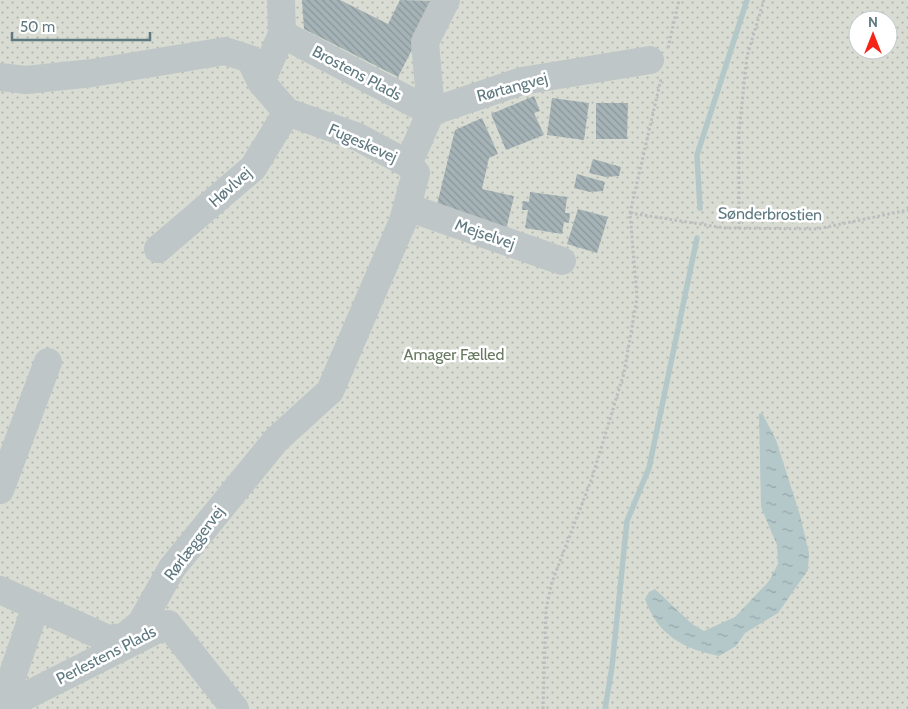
<svg xmlns="http://www.w3.org/2000/svg" width="908" height="709" viewBox="0 0 908 709" font-family="Cabin,sans-serif">
	<style>
		.park { fill: url(#park-dots); fill-rule: evenodd }
		.water { fill: url(#water-ripples) }
		.lines { fill: none; stroke-linecap: round; stroke-linejoin: round }
		.stream { stroke: #b5c8c9; stroke-width: 5.5 }
		.building { fill: url(#building-back-hatch) }
		.path { stroke: #b9bec0; stroke-width: 3; stroke-dasharray: 2.5 2.5; stroke-linecap: butt }
		.minor { stroke: #bfc6c8; stroke-width: 28 }
		.labels { text-anchor: middle; dominant-baseline: central; stroke-width: 5; stroke-linejoin: round; paint-order: stroke }
		.street-label { font-size: 16px; fill: #5f7981; stroke: #fff }
		.park-label { font-size: 16px; fill: #68795f; stroke: #fff }
	</style>
	<defs>
		<pattern id="park-dots" width="8" height="8" patternUnits="userSpaceOnUse" patternTransform="scale(1.25)"><rect width="8" height="8" fill="#d8dcd2"/><path d="M2 2h.1M6 6h.1" fill="none" stroke="#b2b7b0" stroke-width="1.8" stroke-linecap="round"/></pattern>
		<pattern id="water-ripples" width="26" height="14" patternUnits="userSpaceOnUse" patternTransform="scale(1.25)"><rect width="26" height="14" fill="#b5c8c9"/><path d="M2 4q2-2 4 0t4 0M15 11q2-2 4 0t4 0" fill="none" stroke="#96a7a9"/></pattern>
		<pattern id="building-back-hatch" width="6" height="6" patternUnits="userSpaceOnUse" patternTransform="scale(1.25)"><rect width="6" height="6" fill="#a6b3b6"/><path d="M-1 5l2 2M0 0l6 6M5-1l2 2" fill="none" stroke="#8a9699"/></pattern>
	</defs>
	<rect width="100%" height="100%" fill="#f7f7f3"/>
	<path class="park" d="M0 0H908V709H0ZM858 20H888V50H858Z"/>
	<path class="water" d="M762 413 776 440 800 515 809 553 808 570 778 613 745 633 736 646 719 656C684 649 657 635 645 599L649 592 655 589 692 624 704 631 735 617 769 581 778 564 777 545 761 507 759 414Z"/>
	<g class="lines">
		<path class="stream" d="M700 208 697 155 747 0
			M605 709 612 667 627 521 649 468 697 238"/>
	</g>
	<path class="building" d="M302 0H340L388 24 400 0 437 1 398 77 304 29Z
		M534 96 540 111 534 113 544 135 506 150 491 114Z
		M552 98 589 103 584 140 547 135Z
		M596 103H628L627 139H596Z
		M482 118 498 154 489 158 482 189 514 196 506 230 435 213 455 130Z
		M593 159 621 167 619 176 606 177 589 173Z
		M577 174 605 182 603 191 590 192 574 188Z
		M530 192 567 197 565 213H570L569 223 564 222 562 234 525 228 528 210H522L523 201 529 202Z
		M578 209 608 217 597 253 567 244Z"/>
	<g class="lines">
		<path class="path" d="M668 48 679 0
			M630 213 725 228 817 229 908 210
			M739 229V132L747 56 764 0
			M543 709 546 609 552 582 592 478 624 373 637 298 630 213 661 79"/>
		<path class="minor" d="M282 34 431 112
			M0 77 26 80 92 73 225 51 250 59 261 82 287 112 358 137 408 164 416 173 403 221 330 391 276 440 172 568 141 623 124 637 108 639 0 590
			M261 82 282 34 281 0
			M431 112 425 42 446 0
			M408 164 431 112 522 81 650 60
			M407 207 562 261
			M158 249 253 168 287 112
			M0 490 48 362
			M2 708 168 624 235 709
			M1 709 36 606"/>
	</g>
	<g class="labels">
		<g class="street-label">
			<text transform="translate(357 73) rotate(28)">Brostens Plads</text>
			<text transform="translate(512 87) rotate(-15)">Rørtangvej</text>
			<text transform="translate(363 143) rotate(24)">Fugeskevej</text>
			<text transform="translate(230 187) rotate(-42)">Høvlvej</text>
			<text transform="translate(770 214) rotate(1)">Sønderbrostien</text>
			<text transform="translate(485 234) rotate(19)">Mejselvej</text>
			<text transform="translate(194 543) rotate(-53)">Rørlæggervej</text>
			<text transform="translate(106 655) rotate(-27)">Perlestens Plads</text>
		</g>
		<g class="park-label">
			<text x="454" y="354">Amager Fælled</text>
		</g>
	</g>
	<g transform="translate(873 35)"><circle r="24" fill="#ffffff" stroke="#bfc9cd"/>
	<path d="M0-4L9 19L0 12L-9 19Z" fill="#f42417"/>
	<text y="-8" font-size="14" font-weight="bold" text-anchor="middle" fill="#5f7981">N</text>
	</g>
	<path d="M12 32v8h138v-8" fill="none" stroke="#5f7981" stroke-width="2.5"/>
	<text x="20" y="32" font-size="15" fill="#5f7981" stroke="#ffffff" stroke-width="4" paint-order="stroke">50 m</text>
</svg>
